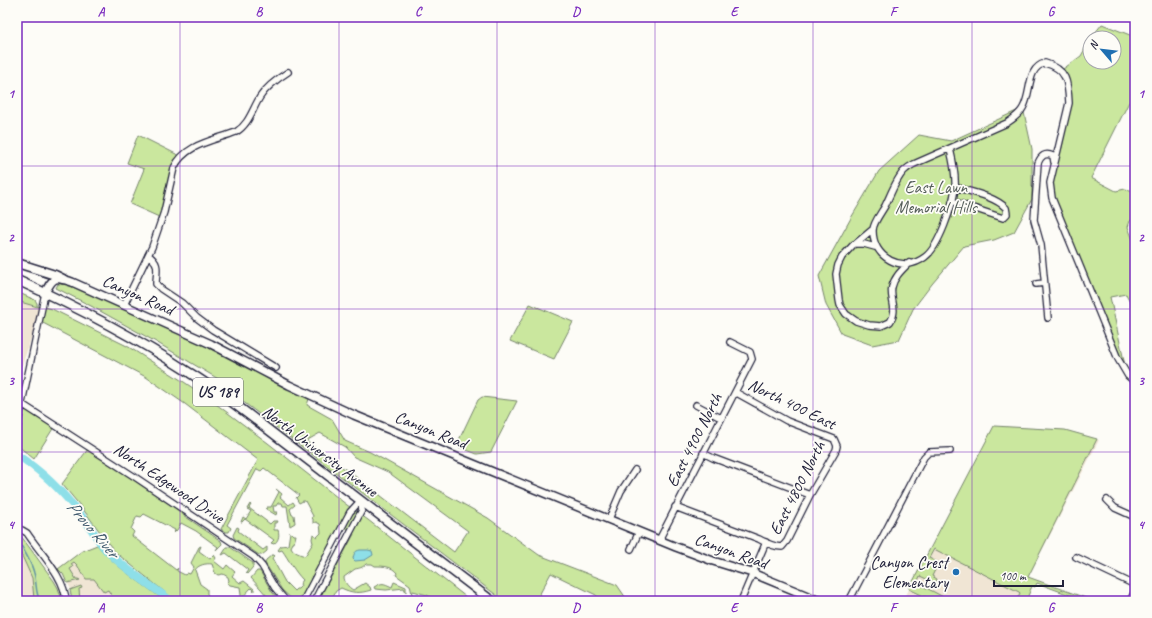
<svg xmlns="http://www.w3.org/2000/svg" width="1152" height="618" viewBox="0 0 1152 618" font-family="Caveat,sans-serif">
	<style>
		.built { fill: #f0e5d4 }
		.green { fill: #cae79e; stroke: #76846c; fill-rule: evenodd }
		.water { fill: #8edfe8; stroke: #6393a3 }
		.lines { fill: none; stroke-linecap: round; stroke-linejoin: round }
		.stream { stroke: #6393a3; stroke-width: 1.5 }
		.river { stroke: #8edfe8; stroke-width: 8 }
		.minor-casing { stroke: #22223b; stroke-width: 8 }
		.major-casing { stroke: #22223b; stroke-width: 10 }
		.highway-casing { stroke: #22223b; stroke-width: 11 }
		.minor { stroke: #fdfcf7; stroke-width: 5.5 }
		.major { stroke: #fdfcf7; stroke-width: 7 }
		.highway { stroke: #fdfcf7; stroke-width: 8 }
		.grid { fill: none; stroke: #7b2cbf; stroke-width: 1; stroke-opacity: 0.55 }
		.poi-dot { fill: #1f6fb2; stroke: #fdfcf7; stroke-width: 1.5 }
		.labels { text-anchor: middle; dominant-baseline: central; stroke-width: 3.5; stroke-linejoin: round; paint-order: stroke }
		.shield { fill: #fdfcf7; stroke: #646373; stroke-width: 1 }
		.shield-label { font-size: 16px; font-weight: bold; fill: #22223b }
		.park-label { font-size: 17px; fill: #545d59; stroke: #fdfcf7 }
		.street-label { font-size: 17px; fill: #22223b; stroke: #fdfcf7 }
		.poi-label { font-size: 17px; fill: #22223b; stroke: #fdfcf7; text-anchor: end }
		.water-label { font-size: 18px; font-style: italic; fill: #425b6f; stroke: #fdfcf7 }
		.neatline { fill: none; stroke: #7b2cbf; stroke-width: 1.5 }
		.grid-label { font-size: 13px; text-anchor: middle; font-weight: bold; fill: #7b2cbf }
	</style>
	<rect width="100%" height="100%" fill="#fdfcf7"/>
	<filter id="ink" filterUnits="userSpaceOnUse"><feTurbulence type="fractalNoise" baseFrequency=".025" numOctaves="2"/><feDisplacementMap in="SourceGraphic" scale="8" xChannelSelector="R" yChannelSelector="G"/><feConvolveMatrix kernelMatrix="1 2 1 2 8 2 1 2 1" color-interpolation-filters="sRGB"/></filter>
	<g filter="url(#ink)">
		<path class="built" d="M17 301 41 308 17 381Z
			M994 426 1065 430 1099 440 1016 601H903Z
			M17 545 32 578 34 599 33 601H17Z
			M82 551 133 601H72V591L63 575 58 569Z"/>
		<path class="green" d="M1102 24 1135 37V101L1129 102 1091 178 1116 191 1125 189 1135 191V220L1133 219 1130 221 1128 227 1135 245V307H1133L1126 294 1110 297 1126 370 1053 195 1052 179 1062 147 1070 109V85L1063 69 1081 56 1090 40V62H1114V38H1091Z
			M1023 108 1032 149V199L1014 232 994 240 964 246 932 284 913 309 899 340 872 345 842 334 826 305 819 276 851 218 879 171 919 135 951 141Z
			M138 135 182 157 174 168 159 217 130 204 144 169 127 163Z
			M58 284H65L86 291 224 354 309 399 307 405 332 419 345 441 370 452 488 518 539 555 617 585 628 601H601L596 595 551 573 536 601H504L225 388 220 380 156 342 91 306 58 289 56 288ZM320 433 345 447 354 457 388 472 468 531 454 552 363 482 306 441Z
			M17 292 35 300 37 303V306L41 308 17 301Z
			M530 304 573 322 554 359 510 341Z
			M45 307 52 309 127 346 184 382 212 401 268 443 347 505 368 520 471 601H438L427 595 413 591 412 594 410 585 396 575 397 573C392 566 383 566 375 566L372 564H366C362 568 360 568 355 569L344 577C344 582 348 587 353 590L365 583 370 587 371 590C359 594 352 593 341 588L336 591 330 601H318L354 534 341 524 300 601H294L282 590 265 563 266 560 272 555H274L275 556 272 558 285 582 294 591 296 589H298L301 586 300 584 303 580C294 571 289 560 282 550L279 551 278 550 281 546 288 545 290 532 293 535H296L294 543H293L291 547C294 553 300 554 305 556L313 543 312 539 313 534 317 537 321 533 320 524 316 522 313 523V519L312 518 313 516 305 501H303L299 503 296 498 299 495 264 468 261 471 257 469 227 525 231 528 229 532H225L221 529 258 460 185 404 146 377 41 322 44 308Z
			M482 397 517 401 491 452 477 454 459 447 458 442 478 400Z
			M24 409 54 427 34 459 17 445Z
			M994 426 1065 430 1097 439 1028 577 1094 601H1086L1037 583 1035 587 1032 586 1026 601H1016L1020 593 1019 592 934 549 929 558 943 565 941 568 937 566 932 576 937 579 935 583 920 576 917 583 951 601H934L909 589Z
			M88 449 183 513V515L221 541 222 544 216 550 218 547 196 531 181 523 177 530 174 533 175 530 144 514 141 517 137 516 131 529 134 532 132 536 176 570 178 568 177 571 185 575 187 573 190 574 194 567 191 563 199 547 201 546 199 551 210 559 214 555 216 558 214 561 224 569 227 565 235 572 232 576 240 583 244 581 254 589V591L251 588 239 601 241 595 240 587 230 585 227 583 229 581 228 577 223 574 218 575 215 573 212 564C206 563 198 565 195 570L200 584 207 589V594L211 598 216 597 221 601H176L115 552 82 508 62 484Z
			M276 489 282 494 280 497 289 505 293 502 295 505 290 509 292 515H294L295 523 290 526 287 506H283L282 503H278L276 506H273L274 512H277L276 515 266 509 267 507H271L279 492Z
			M250 504 251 505 249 508 270 524 273 521H278L277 523H274V530H278C280 536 278 541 274 544L271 543 274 540 263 532 245 519 242 522H241L243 517 246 519 251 511 247 509Z
			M237 527 239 528 238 531 263 550 267 547V551L262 555H259L234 538 233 535Z
			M17 535 21 536 54 581 58 588 61 597 58 601H33L34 599 32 578 17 545Z
			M97 545C115 567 143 584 165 601H115L108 590 104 592 94 579H86L77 565 74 562 71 564 73 567 70 569 76 579H78L80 580 67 583 63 574 58 569 82 551Z
			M227 547H230L253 563V567L247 574 246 573 248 570 226 553 222 555Z
			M257 571H260L272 592 280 601H271L261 589 251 578Z
			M394 582 406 587V592L404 588 386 590 375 589 374 587C383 582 383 583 392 587Z
			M81 586 82 588 79 589 80 601H72L70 590Z"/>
		<path class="water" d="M360 550H368L372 551 373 555 365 560 355 561 353 559C354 553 355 551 360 550Z"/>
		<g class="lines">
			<path class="stream" d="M17 539C24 550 31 561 34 573 37 583 35 592 40 601"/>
			<path class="river" d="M17 455C42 471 65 494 83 518 92 528 97 540 106 550 124 569 151 585 171 601"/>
			<g class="minor-casing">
				<path id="minor" d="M950 149C953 161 956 175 955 188 953 205 939 247 925 257 903 274 872 258 873 230 873 223 881 213 885 206 890 196 896 179 904 171 907 168 910 166 914 164L1007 123C1013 119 1020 114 1023 108 1032 93 1026 68 1045 63 1067 69 1068 82 1069 103L1050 183 1052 198 1118 359 1128 376 1135 382
					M952 201 1003 218 1007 214 1006 208C994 196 971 192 955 187
					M855 244 873 229
					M875 247 864 244H854L842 257 838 265 836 274 839 300 840 305 846 314 856 321 869 325 881 326 890 322C899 309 889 299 892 287 894 277 902 270 909 263
					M148 255C161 264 156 271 156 284L161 289 182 303 197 318 213 330 276 368
					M1036 284 1044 283
					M124 305 152 247 164 212 174 168C185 144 213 141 236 132 249 124 252 110 260 97 267 86 277 79 288 72
					M1048 318 1041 245 1034 220 1038 163C1041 156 1045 152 1053 156L1054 162
					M22 404 135 477 254 557 262 566 275 588 286 601
					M696 405 721 418
					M17 427 45 293
					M703 453 713 458 810 495
					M1107 500 1115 508 1135 517
					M675 507 759 539C766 543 774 547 782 547L787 541 810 495 836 450 837 446 834 439 787 421 735 392
					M609 519 621 491 635 470
					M17 521 18 529
					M17 530H22L27 533C40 553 65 577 66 601
					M659 540 752 359 750 352 730 342
					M631 549 639 532
					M1076 557 1135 585
					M303 601 350 512 361 500
					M314 601 362 510 361 500
					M741 601 766 542
					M849 601 924 457 929 452 950 451
					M1130 601 1135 591"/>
			</g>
			<g class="major-casing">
				<path id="major" d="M45 293C53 277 55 276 72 282L211 344 289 385 354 415 676 547 713 561 752 573 820 601"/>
			</g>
			<g class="highway-casing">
				<path id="highway" d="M17 263 55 275 63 279
					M17 280C77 307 135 337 190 373 227 396 260 424 295 450 360 500 426 551 492 601"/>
			</g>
			<use href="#minor" class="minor"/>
			<use href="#major" class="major"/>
			<use href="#highway" class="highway"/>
		</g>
	</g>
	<path class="grid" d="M180 17V601M339 17V601M497 17V601M655 17V601M813 17V601M972 17V601M17 166H1135M17 309H1135M17 452H1135"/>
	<circle class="poi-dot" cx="956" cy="572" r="4"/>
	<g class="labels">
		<rect class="shield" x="193" y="378" width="50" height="28" rx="3"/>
		<g class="shield-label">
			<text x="218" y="392">US 189</text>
		</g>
		<g class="park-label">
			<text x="936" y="187">East Lawn<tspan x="936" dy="20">Memorial Hills</tspan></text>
		</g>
		<g class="street-label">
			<text transform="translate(138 295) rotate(24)">Canyon Road</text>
			<text transform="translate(792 404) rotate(26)">North 400 East</text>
			<text transform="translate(431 430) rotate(22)">Canyon Road</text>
			<text transform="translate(694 440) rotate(-63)">East 4900 North</text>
			<text transform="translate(320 451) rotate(37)">North University Avenue</text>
			<text transform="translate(169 483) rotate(34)">North Edgewood Drive</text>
			<text transform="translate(797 488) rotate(-63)">East 4800 North</text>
			<text transform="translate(731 551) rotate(20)">Canyon Road</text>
		</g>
		<g class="poi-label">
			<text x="948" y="562">Canyon Crest<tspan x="948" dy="20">Elementary</tspan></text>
		</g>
		<g class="water-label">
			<text transform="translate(93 529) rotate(49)">Provo River</text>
		</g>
	</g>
	<rect width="1152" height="618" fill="none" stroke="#fdfcf7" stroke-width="44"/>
	<g transform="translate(1102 50) rotate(298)"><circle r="19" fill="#fdfcf7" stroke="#a5a5ac"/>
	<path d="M0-3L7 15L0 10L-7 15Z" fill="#1f6fb2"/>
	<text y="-6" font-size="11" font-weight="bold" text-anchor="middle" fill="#22223b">N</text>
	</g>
	<path d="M994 580v6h69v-6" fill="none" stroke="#22223b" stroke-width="2"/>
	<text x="1000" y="580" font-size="12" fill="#22223b" stroke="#fdfcf7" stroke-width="3" paint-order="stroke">100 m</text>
	<rect x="22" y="22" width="1108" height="574" class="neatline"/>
	<g class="grid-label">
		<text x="101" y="16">A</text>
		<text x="259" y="16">B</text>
		<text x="418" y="16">C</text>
		<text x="576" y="16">D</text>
		<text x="734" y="16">E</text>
		<text x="893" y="16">F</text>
		<text x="1051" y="16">G</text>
		<text x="11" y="98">1</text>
		<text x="1141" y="98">1</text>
		<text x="11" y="242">2</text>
		<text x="1141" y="242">2</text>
		<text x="11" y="385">3</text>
		<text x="1141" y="385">3</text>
		<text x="11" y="529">4</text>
		<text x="1141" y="529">4</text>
		<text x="101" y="612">A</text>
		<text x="259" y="612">B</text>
		<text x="418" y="612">C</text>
		<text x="576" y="612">D</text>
		<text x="734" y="612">E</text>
		<text x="893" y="612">F</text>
		<text x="1051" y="612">G</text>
	</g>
</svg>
